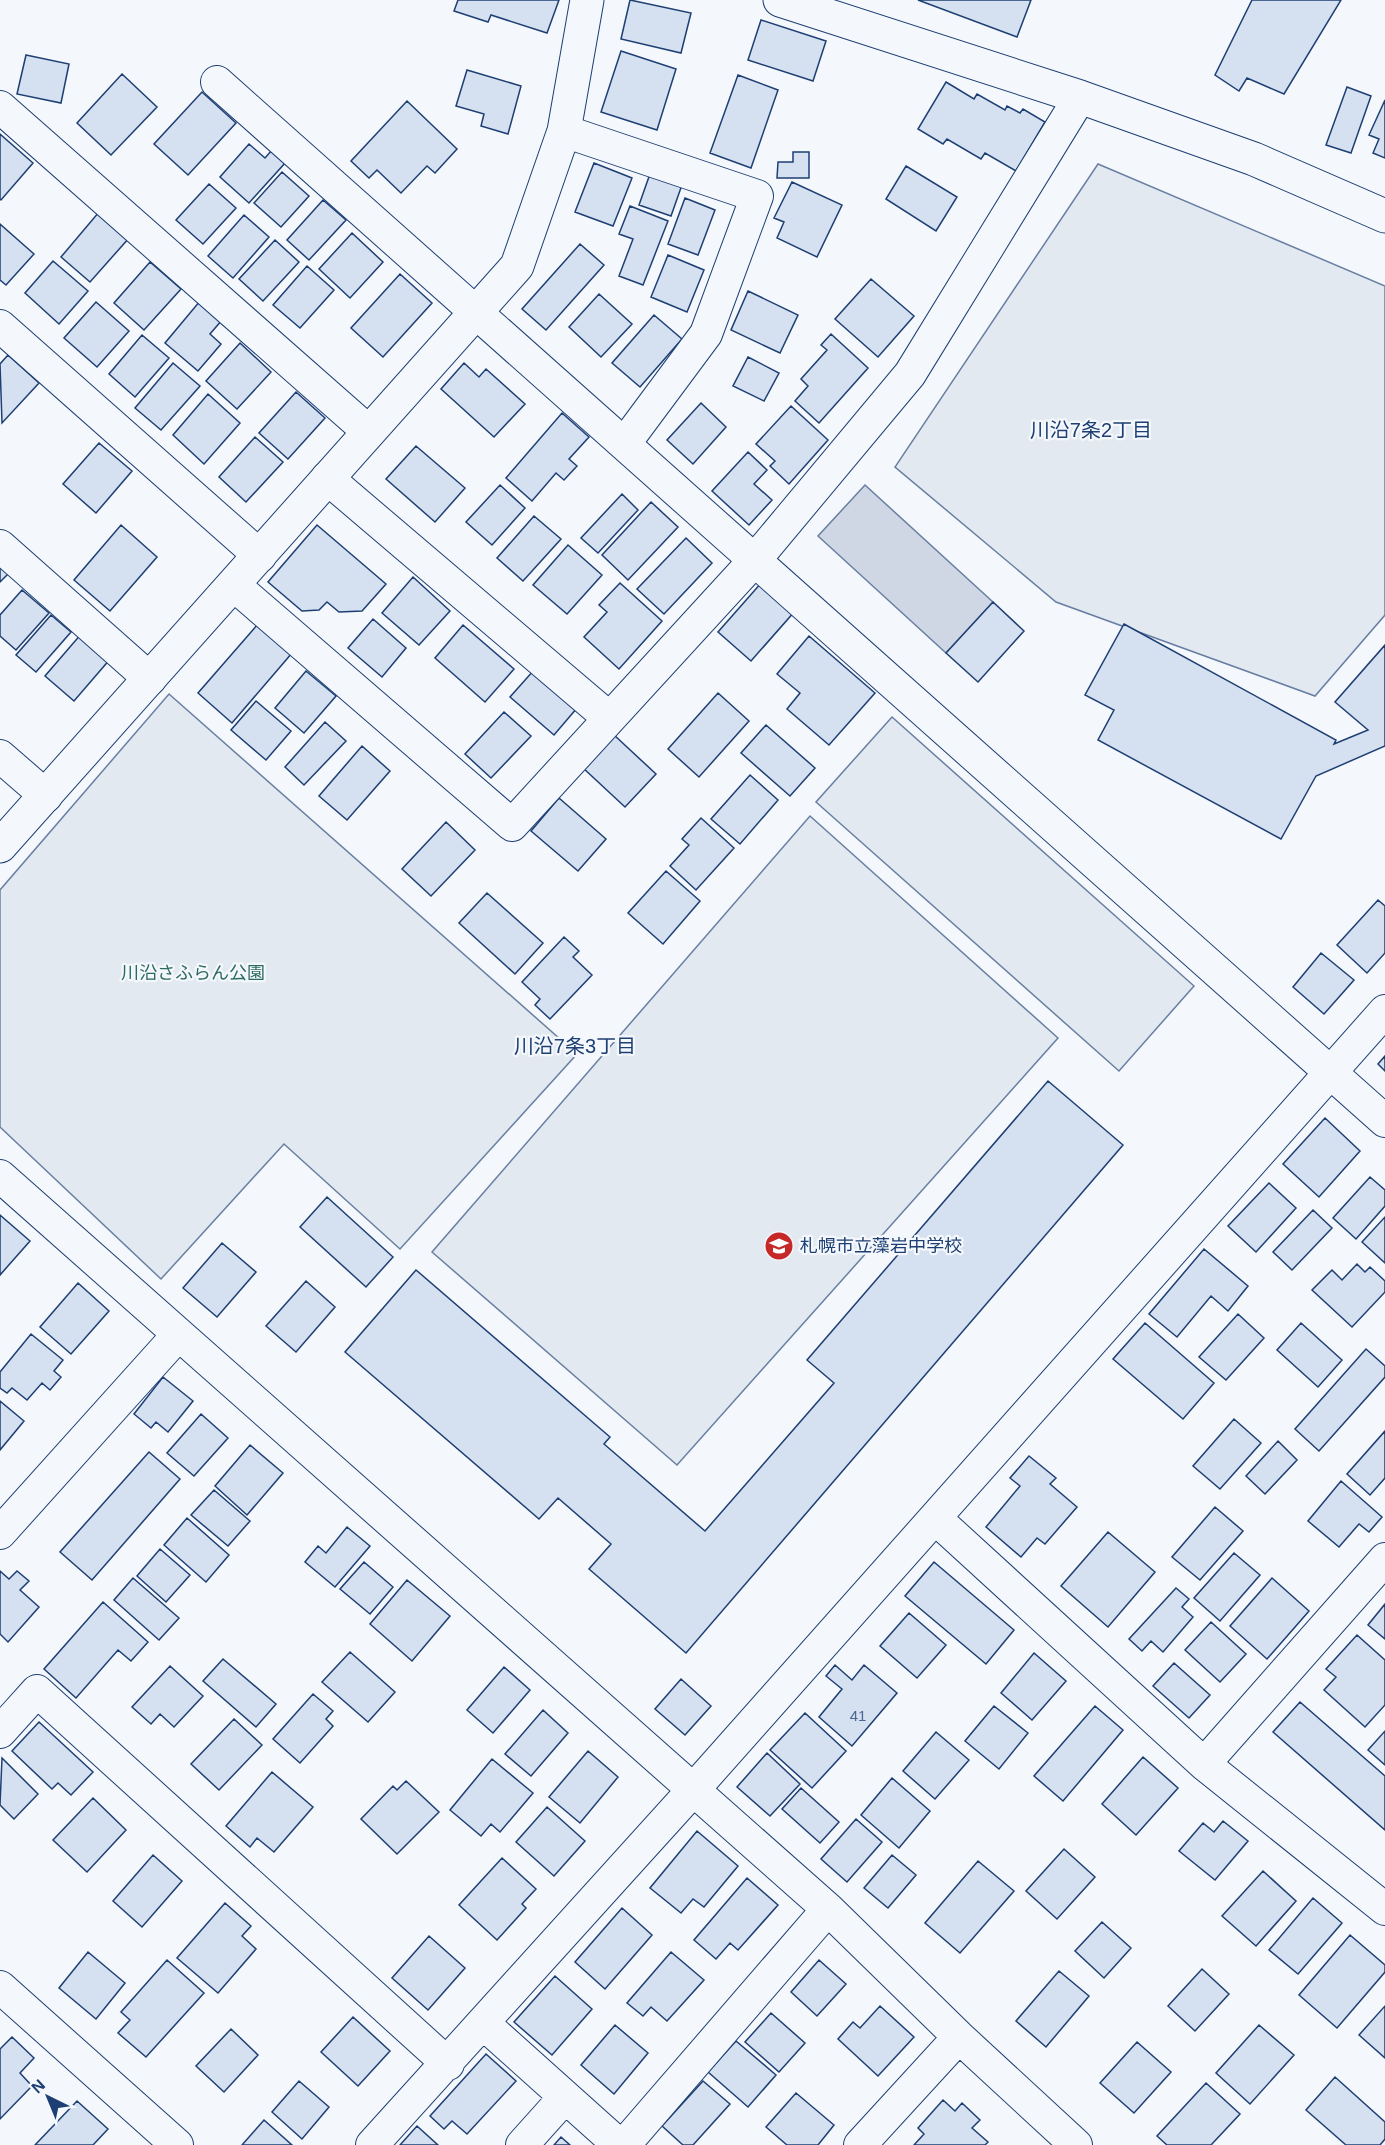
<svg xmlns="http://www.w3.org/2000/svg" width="1385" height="2145" viewBox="0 0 1385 2145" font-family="Arial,'Noto Sans JP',sans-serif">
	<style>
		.green { fill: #e3e9f0; stroke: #687fa3; stroke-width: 1.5 }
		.water { fill: #cfd7e4; stroke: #687fa3; stroke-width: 1.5 }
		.building { fill: #d5e0f0; stroke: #1d3f73; stroke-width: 1.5 }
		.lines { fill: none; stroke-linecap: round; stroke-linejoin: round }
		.minor-casing { stroke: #1d3f73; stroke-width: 34 }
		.tertiary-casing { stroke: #1d3f73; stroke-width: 35 }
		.minor { stroke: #f4f7fb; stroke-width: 32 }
		.tertiary { stroke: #f4f7fb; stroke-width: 33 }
		.labels { text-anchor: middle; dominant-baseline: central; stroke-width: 4.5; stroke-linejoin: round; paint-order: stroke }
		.number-label { font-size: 15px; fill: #4b6792 }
		.park-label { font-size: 18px; fill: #2c6c60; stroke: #f4f7fb }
		.poi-label { font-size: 18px; fill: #1d3f73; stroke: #f4f7fb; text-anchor: start }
		.neighbourhood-label { font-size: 20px; fill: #1d3f73; stroke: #f4f7fb }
	</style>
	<rect width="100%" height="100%" fill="#f4f7fb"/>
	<path class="green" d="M1098 164 1385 286V615L1315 696 1056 602 895 467Z
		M169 694 577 1054 400 1249 284 1144 161 1279 0 1127V890Z
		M892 717 1194 986 1119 1071 816 802Z
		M810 816 1058 1038 677 1465 432 1252Z"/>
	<path class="water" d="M865 485 993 602 946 653 818 536Z"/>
	<path class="building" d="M458 0H559L547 33 491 15 488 22 454 11Z
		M630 0 691 13 681 53 621 39Z
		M918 0H1031L1017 37Z
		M1252 0H1341L1284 94 1247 78 1239 91 1215 75Z
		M761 20 826 41 813 81 748 60Z
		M621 51 676 69 657 130 601 112Z
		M26 55 69 64 61 103 17 94Z
		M467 70 521 86 508 134 481 126 484 114 456 106Z
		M122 74 157 107 111 155 77 123Z
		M738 75 778 90 751 168 710 153Z
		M946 82 974 99 977 94 1005 110 1007 106 1020 113 1023 109 1045 122 1016 171 985 153 981 159 947 139 943 144 918 129Z
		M1347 87 1371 96 1351 153 1326 145Z
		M202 92 236 123 188 175 154 144Z
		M1385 100V158L1373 153 1379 139 1369 135Z
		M407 101 457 149 435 173 427 166 401 193 377 170 369 178 351 161Z
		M0 134 33 163 1 200 0 199Z
		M249 144 265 158 272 150 286 162 249 203 220 177Z
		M793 152H809V178H777L778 162H793Z
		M594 163 632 178 613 226 575 212Z
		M906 166 957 197 936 231 886 199Z
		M651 171 683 182 671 216 639 205Z
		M282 172 309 196 281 227 254 203Z
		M792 182 842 205 817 257 777 238 784 222 774 218Z
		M209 184 236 208 203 244 176 220Z
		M685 198 715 210 698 255 668 244Z
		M323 200 346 220 309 260 287 240Z
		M630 206 668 221 643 285 619 276 633 239 619 234Z
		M99 212 129 238 90 282 61 257Z
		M244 215 269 237 233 278 208 256Z
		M0 224 34 254 6 285 0 280Z
		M352 233 383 262 350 298 319 269Z
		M275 240 299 262 263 301 239 279Z
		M580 244 604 265 546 330 522 309Z
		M668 255 704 270 687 312 651 297Z
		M53 261 88 291 59 324 25 293Z
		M150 262 181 289 144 330 114 303Z
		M307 266 334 290 300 328 273 305Z
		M400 274 432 303 383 357 351 328Z
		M871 279 914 316 878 357 835 319Z
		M748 291 798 315 780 353 731 330Z
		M599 294 632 324 601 357 569 327Z
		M200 301 222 320 210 334 221 344 198 371 165 343Z
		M96 302 129 331 97 367 64 338Z
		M654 315 682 339 640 387 612 363Z
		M831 334 868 368 819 423 795 401 808 386 801 379 827 350 821 345Z
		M142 335 169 358 135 397 109 374Z
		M240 343 271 372 237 409 206 381Z
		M8 355 39 383 2 423 0 364Z
		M748 357 779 373 764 401 733 386Z
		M173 363 200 386 161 430 135 408Z
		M464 363 479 377 486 369 525 404 494 437 441 389Z
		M296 392 325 418 288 459 259 433Z
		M208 394 240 423 204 464 173 435Z
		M701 403 726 427 693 464 667 440Z
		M791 406 828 440 789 484 770 466 775 461 756 444Z
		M562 413 589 437 569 459 577 466 564 480 556 473 532 501 506 478Z
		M255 437 283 462 246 502 219 477Z
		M99 443 132 471 96 513 63 484Z
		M416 446 465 488 435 522 386 479Z
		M748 452 767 470 754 484 772 500 749 525 712 491Z
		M500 485 525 508 492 545 466 522Z
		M622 494 638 510 598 553 581 538Z
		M651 502 678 527 628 580 602 555Z
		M534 516 561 539 523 581 497 558Z
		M121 525 157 557 110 611 74 580Z
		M317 525 386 584 362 611 339 612 327 602 319 610 302 611 268 582Z
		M686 538 712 563 664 614 637 589Z
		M568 545 602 575 567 614 533 585Z
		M0 563 10 572 0 582Z
		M413 577 450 611 419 645 382 613Z
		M762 582 795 611 751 661 718 632Z
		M620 583 662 621 619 669 584 637 607 612 599 605Z
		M22 590 49 613 16 650 0 636V615Z
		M993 602 1024 631 978 682 946 653Z
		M51 615 71 632 36 672 16 655Z
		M373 619 406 648 382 677 348 648Z
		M258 624 292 653 232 723 198 693Z
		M1124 624 1336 740 1334 744 1368 730 1335 702 1385 645V746L1316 776 1281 839 1098 740 1114 710 1085 695Z
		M463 625 514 669 485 702 435 658Z
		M82 633 111 658 74 701 45 676Z
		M809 636 875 693 829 745 787 709 800 693 777 674Z
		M534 670 577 708 554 735 510 697Z
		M306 671 336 696 304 733 275 708Z
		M718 693 749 721 699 777 668 749Z
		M256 701 291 731 266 760 231 730Z
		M504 712 531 736 491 778 465 754Z
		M325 722 346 741 304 785 285 767Z
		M766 725 815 768 790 796 741 753Z
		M613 734 656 774 625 807 582 767Z
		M362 746 390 771 347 820 319 796Z
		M750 775 778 800 740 844 711 819Z
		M559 798 606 839 578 871 531 831Z
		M701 818 734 848 696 890 670 866 689 845 682 839Z
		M446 822 475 850 431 896 402 869Z
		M666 871 700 901 663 944 628 913Z
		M487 893 543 943 515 974 459 923Z
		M1378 900 1385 906V953L1367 973 1337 945Z
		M564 937 579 951 573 957 592 975 550 1019 535 1005 540 999 522 982Z
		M1321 953 1354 980 1324 1014 1293 987Z
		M1385 1056V1071L1378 1064Z
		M1048 1081 1123 1145 686 1653 589 1569 611 1544 558 1498 539 1519 345 1352 416 1270 610 1437 604 1444 705 1531 834 1383 807 1360Z
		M1325 1118 1360 1151 1319 1197 1283 1164Z
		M1370 1177 1385 1190V1206L1356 1239 1333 1218Z
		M1269 1183 1296 1208 1256 1252 1228 1226Z
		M327 1197 393 1257 366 1287 300 1227Z
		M1313 1210 1332 1228 1292 1270 1273 1252Z
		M0 1215 30 1241 0 1275Z
		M1385 1217V1263L1362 1242Z
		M222 1243 256 1272 217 1317 183 1288Z
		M1204 1249 1248 1286 1228 1311 1211 1296 1177 1337 1149 1314Z
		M1357 1264 1365 1272 1370 1267 1385 1281V1292L1352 1327 1312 1290 1332 1270 1342 1280Z
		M306 1281 335 1307 296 1352 266 1326Z
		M78 1283 109 1311 71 1354 40 1327Z
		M1238 1314 1264 1338 1226 1380 1199 1357Z
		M1145 1323 1214 1383 1183 1419 1113 1359Z
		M1301 1323 1342 1360 1318 1387 1277 1350Z
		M31 1334 63 1360 54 1371 61 1377 50 1390 42 1383 27 1400 12 1388 7 1393 0 1388V1372Z
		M1366 1349 1385 1366V1377L1319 1451 1295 1429Z
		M163 1377 193 1401 168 1432 156 1422 151 1428 134 1414Z
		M0 1401 24 1421 0 1450Z
		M201 1414 228 1438 194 1476 167 1453Z
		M1234 1419 1261 1443 1220 1489 1193 1466Z
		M1385 1431V1478L1370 1495 1347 1474Z
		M1278 1441 1297 1460 1265 1494 1246 1476Z
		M250 1445 283 1473 247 1515 215 1486Z
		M149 1452 180 1479 92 1580 60 1552Z
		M1029 1456 1056 1478 1050 1484 1077 1507 1045 1544 1037 1538 1021 1557 986 1527 1020 1486 1010 1478Z
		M1341 1481 1382 1517 1369 1532 1359 1524 1339 1547 1308 1521Z
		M214 1490 250 1521 228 1546 191 1515Z
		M1215 1507 1243 1531 1200 1580 1172 1557Z
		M187 1518 229 1555 206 1582 164 1545Z
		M347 1527 370 1546 335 1587 305 1562 318 1546 326 1553Z
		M1108 1532 1155 1572 1108 1627 1061 1586Z
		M160 1549 190 1575 166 1602 137 1576Z
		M1234 1553 1260 1575 1220 1621 1194 1598Z
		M364 1562 393 1587 370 1614 340 1589Z
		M934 1562 1014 1630 986 1664 905 1596Z
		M0 1571 9 1579 17 1571 29 1581 20 1590 39 1607 8 1642 0 1634Z
		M133 1578 179 1618 159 1640 114 1600Z
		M1272 1578 1309 1611 1267 1659 1230 1626Z
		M407 1580 450 1616 412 1661 370 1624Z
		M1176 1588 1189 1599 1182 1607 1193 1617 1163 1652 1151 1641 1142 1651 1129 1639Z
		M103 1602 148 1642 131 1661 118 1650 76 1698 44 1669Z
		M1385 1604V1639L1368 1625Z
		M909 1613 946 1645 917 1678 880 1646Z
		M1211 1622 1246 1654 1220 1682 1185 1650Z
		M1357 1635 1385 1660V1705L1365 1727 1324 1690 1336 1677 1326 1669Z
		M350 1652 395 1692 368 1722 322 1682Z
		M1034 1653 1066 1681 1032 1720 1001 1693Z
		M223 1659 276 1704 256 1727 203 1681Z
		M1174 1663 1210 1695 1189 1718 1153 1686Z
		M835 1665 852 1680 864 1665 897 1693 852 1746 819 1717 842 1689 826 1676Z
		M170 1666 203 1696 174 1727 160 1714 151 1724 132 1707Z
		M504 1667 530 1690 493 1733 467 1710Z
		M681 1679 711 1706 685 1735 655 1709Z
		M313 1694 333 1711 326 1719 333 1726 300 1763 273 1739Z
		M1300 1702 1385 1776V1830L1273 1732Z
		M994 1706 1028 1733 999 1769 965 1741Z
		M1095 1706 1123 1730 1063 1801 1034 1776Z
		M543 1710 568 1733 531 1776 505 1754Z
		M805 1713 846 1751 812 1788 770 1750Z
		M234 1719 262 1745 219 1790 191 1764Z
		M39 1722 93 1772 71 1795 58 1783 52 1789 12 1751Z
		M1385 1731V1765L1368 1750Z
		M936 1732 969 1760 935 1799 903 1771Z
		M588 1751 618 1777 580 1823 549 1797Z
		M767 1753 800 1784 770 1816 737 1787Z
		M1143 1757 1178 1788 1136 1835 1102 1804Z
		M2 1758 38 1794 14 1819 0 1805Z
		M492 1759 533 1793 500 1832 491 1824 481 1836 450 1810Z
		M272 1772 313 1807 274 1852 257 1838 250 1847 226 1826Z
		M892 1778 930 1811 899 1848 861 1815Z
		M406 1781 439 1812 397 1854 361 1819 393 1786 397 1790Z
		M801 1788 839 1822 820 1843 782 1809Z
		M93 1798 126 1830 87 1872 53 1840Z
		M547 1807 585 1841 554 1876 516 1842Z
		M856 1819 882 1842 847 1882 821 1859Z
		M1223 1821 1248 1841 1215 1880 1179 1851 1203 1823 1214 1832Z
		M697 1831 738 1866 704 1907 693 1899 681 1913 650 1888Z
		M1064 1849 1095 1877 1057 1919 1026 1891Z
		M153 1855 182 1881 142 1927 113 1901Z
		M892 1855 916 1875 888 1908 864 1888Z
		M502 1858 536 1889 522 1904 526 1908 497 1940 459 1905Z
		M978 1861 1014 1891 960 1953 925 1923Z
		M1263 1871 1296 1901 1256 1946 1222 1916Z
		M747 1878 778 1905 738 1950 730 1943 716 1959 694 1940Z
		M1313 1898 1342 1923 1298 1974 1269 1950Z
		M225 1903 251 1926 242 1936 256 1949 218 1993 177 1958Z
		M622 1908 652 1935 605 1989 575 1962Z
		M1102 1922 1131 1948 1104 1978 1075 1951Z
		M1350 1935 1385 1965V1972L1337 2028 1299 1995Z
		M429 1936 465 1968 428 2010 392 1978Z
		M88 1952 125 1983 96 2019 59 1988Z
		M671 1952 704 1980 667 2021 651 2007 643 2016 627 2003Z
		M167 1960 204 1993 146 2057 118 2033 130 2020 121 2012Z
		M819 1960 846 1984 817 2016 791 1992Z
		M1202 1969 1229 1994 1195 2031 1168 2006Z
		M1059 1971 1089 1996 1046 2047 1016 2021Z
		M555 1976 592 2009 552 2055 514 2022Z
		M880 2006 914 2037 878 2076 838 2039 853 2022 860 2028Z
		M1385 2006V2058L1359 2035Z
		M771 2013 805 2043 779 2072 745 2042Z
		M353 2017 390 2051 358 2086 321 2052Z
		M615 2025 648 2053 614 2094 581 2065Z
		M1259 2025 1294 2055 1250 2104 1216 2073Z
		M231 2029 258 2055 224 2092 196 2066Z
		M12 2037 34 2058 20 2073 32 2086 0 2119V2049Z
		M736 2041 776 2075 748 2107 708 2072Z
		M1137 2042 1171 2072 1134 2113 1100 2083Z
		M486 2054 516 2081 467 2134 452 2121 444 2129 430 2116Z
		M1335 2077 1385 2122V2139L1380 2145H1346L1306 2110Z
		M299 2081 329 2107 302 2139 272 2112Z
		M703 2081 730 2104 693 2145H683L662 2126Z
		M1206 2083 1240 2114 1211 2145H1167L1157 2136Z
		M796 2093 834 2125 818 2145H787L766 2127Z
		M943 2100 955 2111 962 2103 980 2120 972 2128 988 2142 985 2145H914L924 2134 918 2128Z
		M77 2101 108 2129 93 2145H35Z
		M264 2120 292 2145H242Z
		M417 2126 438 2145H400Z
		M561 2137 570 2145H554Z"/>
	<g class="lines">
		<g class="minor-casing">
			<path id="minor" d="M217 82 1385 1121
				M0 107 369 432
				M564 131 757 196 706 334 625 443
				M0 326 260 556
				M327 478 609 718
				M0 546 150 679
				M235 586 512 825 754 561 910 374 1080 97
				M0 756 46 796
				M0 1176 828 1909 959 2037 1076 2145
				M935 1518 1204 1764 1385 1909
				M0 1533 178 1335
				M0 1732 37 1691 448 2064
				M1204 1764 1385 1559
				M0 1987 177 2145
				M483 2023 619 2145
				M372 2145 694 1789 1385 1011
				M522 2145 565 2097
				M624 2145 828 1909
				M860 2145 959 2037"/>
		</g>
		<g class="tertiary-casing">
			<path id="tertiary" d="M780 0 1080 97 1254 159 1385 216
				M0 846 517 266 564 131 587 0"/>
		</g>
		<use href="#minor" class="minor"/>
		<use href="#tertiary" class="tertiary"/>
	</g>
	<defs>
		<g id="school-disc" transform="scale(1.5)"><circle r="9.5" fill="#c62828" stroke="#f4f7fb"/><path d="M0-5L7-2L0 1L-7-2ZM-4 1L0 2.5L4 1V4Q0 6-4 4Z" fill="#fff"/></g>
	</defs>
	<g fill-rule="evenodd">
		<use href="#school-disc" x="779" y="1246"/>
	</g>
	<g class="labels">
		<g class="number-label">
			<text x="858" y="1715">41</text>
		</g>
		<g class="park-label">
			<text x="193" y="973">川沿さふらん公園</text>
		</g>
		<g class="poi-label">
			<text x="800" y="1246">札幌市立藻岩中学校</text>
		</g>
		<g class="neighbourhood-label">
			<text x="1091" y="430">川沿7条2丁目</text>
			<text x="575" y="1046">川沿7条3丁目</text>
		</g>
	</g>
	<g transform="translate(48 2097) rotate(317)" stroke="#f4f7fb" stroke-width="4.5" paint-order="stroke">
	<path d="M0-4.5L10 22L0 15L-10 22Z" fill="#1d3f73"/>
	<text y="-9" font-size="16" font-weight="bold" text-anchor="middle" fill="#1d3f73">N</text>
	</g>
</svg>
